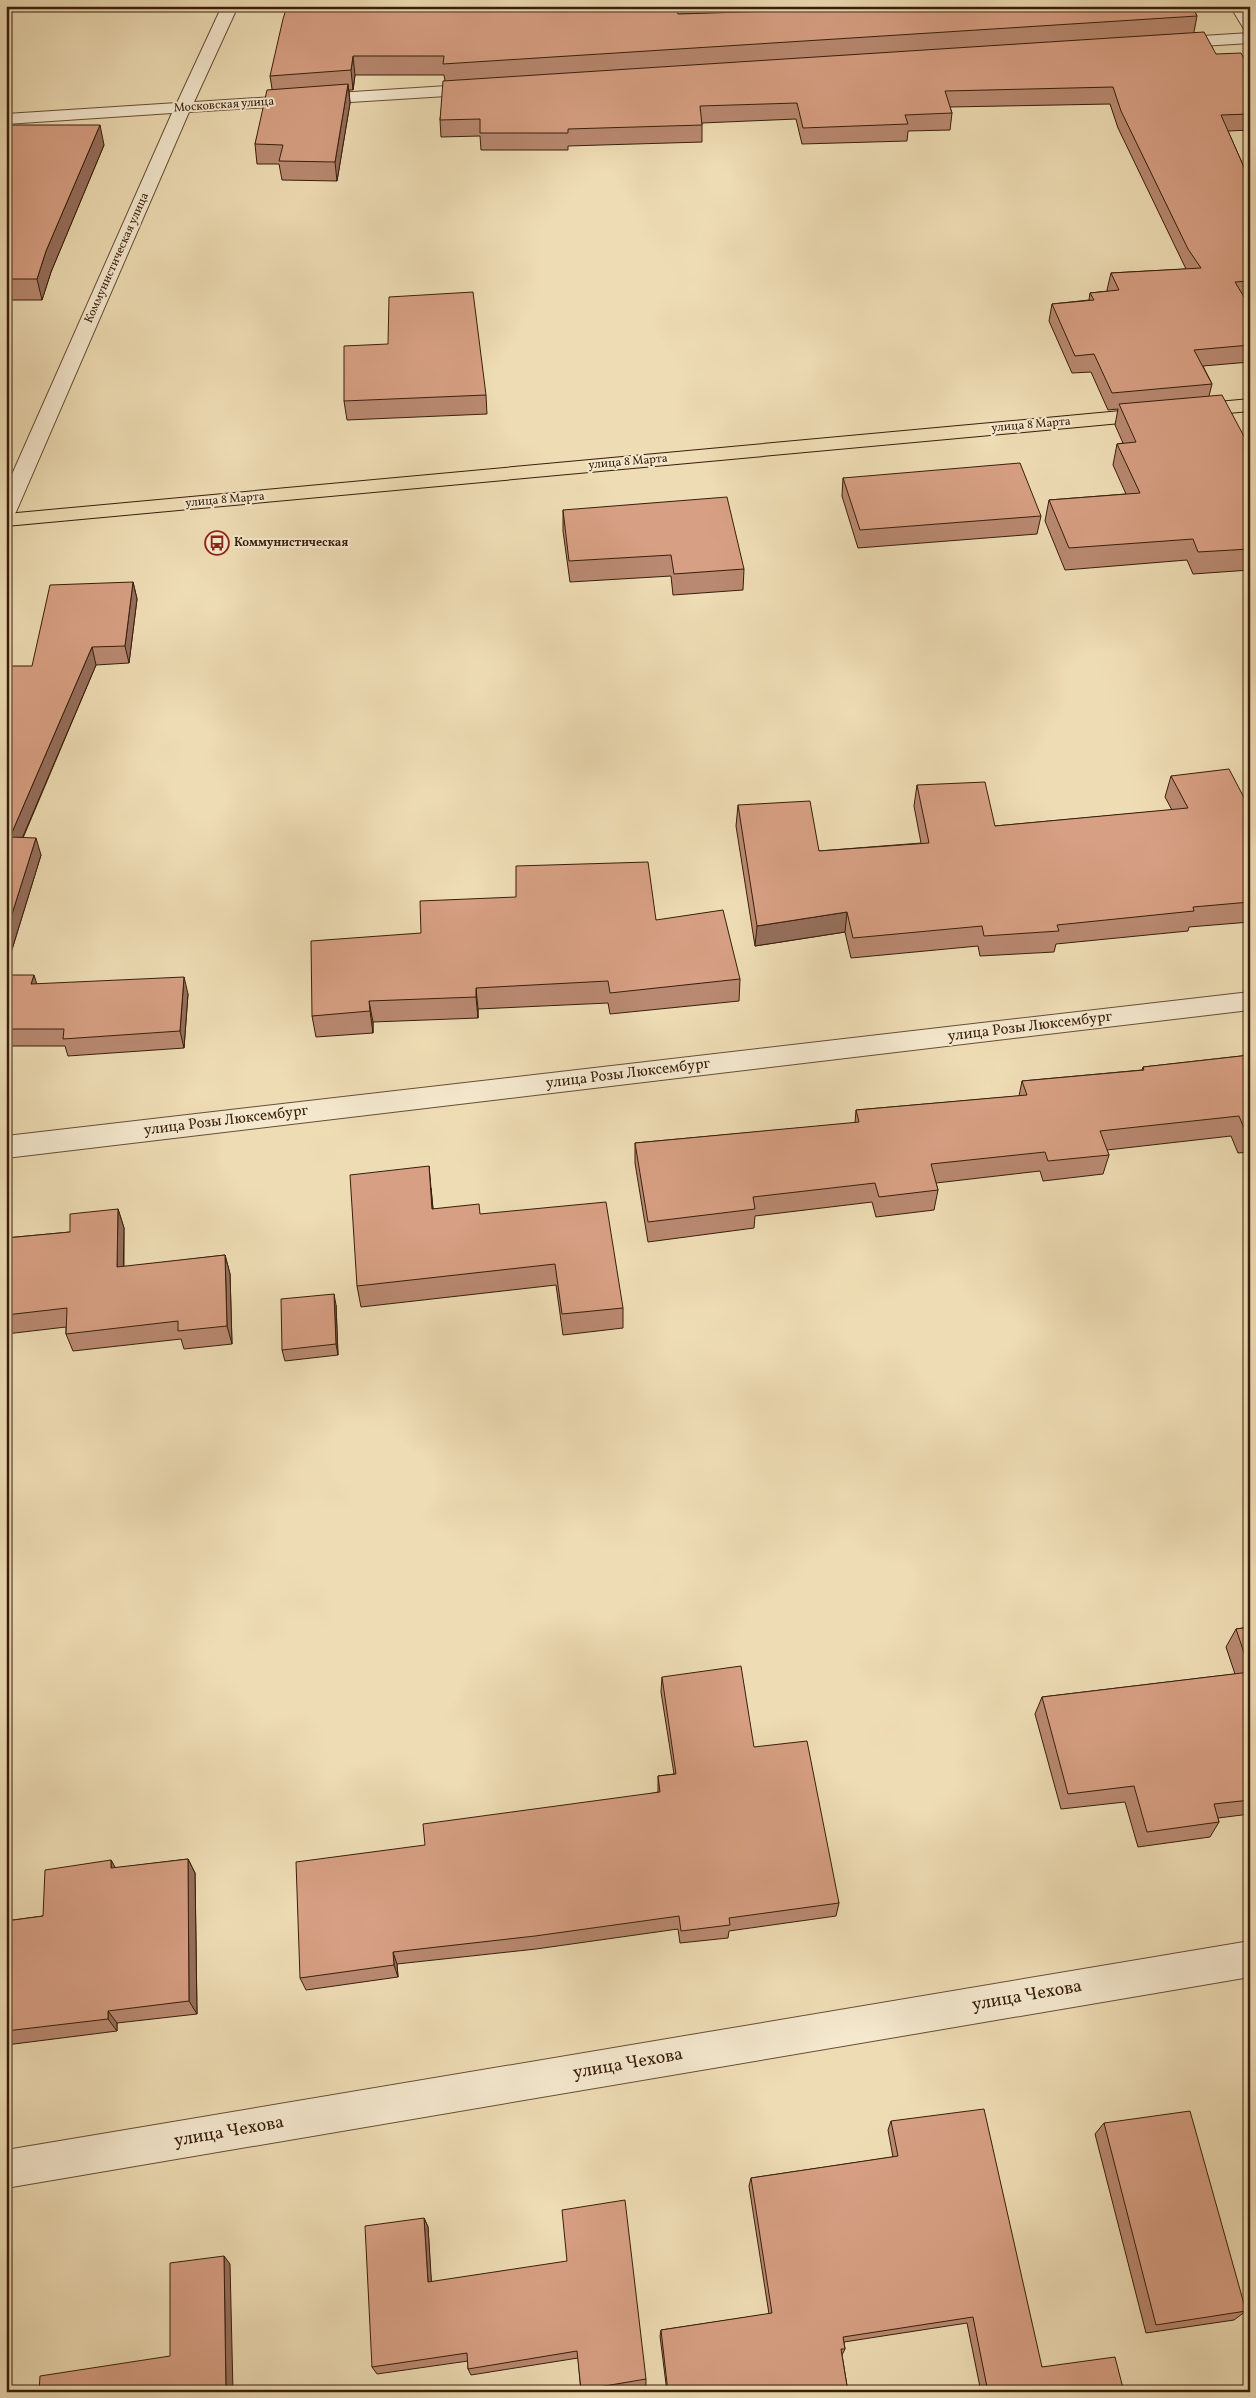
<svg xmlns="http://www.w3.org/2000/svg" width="1256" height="2398" viewBox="0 0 1256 2398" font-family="Vollkorn,serif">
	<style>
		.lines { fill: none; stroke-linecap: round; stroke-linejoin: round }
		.minor-casing { stroke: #664e34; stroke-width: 2 }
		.major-casing { stroke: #381e0a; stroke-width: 2 }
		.minor { fill: #f4e8ce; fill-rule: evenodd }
		.major { fill: #eedcb4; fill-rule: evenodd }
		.wall { fill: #b98971; stroke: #381e0a }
		.shaded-wall { fill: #966f5c; stroke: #381e0a }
		.building { fill: #d79f83; stroke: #381e0a }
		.labels { text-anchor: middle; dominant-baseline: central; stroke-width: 4; stroke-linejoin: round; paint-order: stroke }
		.far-street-label { font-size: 12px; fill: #381e0a; stroke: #f4e8ce }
		.far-poi-label { font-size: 12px; font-weight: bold; fill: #381e0a; stroke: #f4e8ce; text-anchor: start }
		.street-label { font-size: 15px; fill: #381e0a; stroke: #f4e8ce }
		.near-street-label { font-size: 18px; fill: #381e0a; stroke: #f4e8ce }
	</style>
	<rect width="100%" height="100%" fill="#eedcb4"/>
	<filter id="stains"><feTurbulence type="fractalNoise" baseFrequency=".004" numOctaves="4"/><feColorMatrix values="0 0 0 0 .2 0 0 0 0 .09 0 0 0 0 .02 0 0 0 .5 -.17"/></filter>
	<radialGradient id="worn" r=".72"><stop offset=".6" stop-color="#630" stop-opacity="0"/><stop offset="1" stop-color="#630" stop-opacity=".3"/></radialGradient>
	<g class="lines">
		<g class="minor-casing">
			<path id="minor" d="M222 6H238L194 102 479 84 485 86 487 89 485 92 479 94 189 112 16 512 13 516 6 518V488L172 113 6 124V114L177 103Z
				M1230 6H1246L1250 13V31L1244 29Z
				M1250 33V43L1170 48 1164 46 1162 43 1164 40 1170 38Z
				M1250 992V1010L6 1158V1136Z
				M1250 1941V1977L6 2188V2150Z"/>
		</g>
		<g class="major-casing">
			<path id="major" d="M1250 399V411L6 526V514Z"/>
		</g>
		<use href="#minor" class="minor"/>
		<use href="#major" class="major"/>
	</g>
	<path class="wall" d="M832 6H1192L1197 16 1194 32 1216 54 1250 69V130L1228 131 1250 181V298L1245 299 1250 307V362L1203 366 1212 384 1209 396 1247 442H1250V570L1193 574 1187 560 1065 570 1045 521 1049 500 1126 494 1113 465 1117 444 1123 443 1115 425 1118 409 1108 410 1091 372 1072 373 1049 321 1052 304 1089 300 1090 293 1108 291 1107 290 1111 273 1186 269 1118 128 1110 104 950 107 952 113 950 130 908 131 907 141 802 144 796 119 702 123V142L568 146V150H481L480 136 441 137 440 120 445 81 444 75H355L353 90H349L350 103 337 181 282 180 279 164H257L255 144 272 89 270 76 365 7 678 14 833 10Z
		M6 125 104 145 51 272 42 300H6Z
		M388 344 486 395 487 414 347 420 344 401Z
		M843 478 1041 516 1037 534 858 548 842 496Z
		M563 510 744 569 743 590 673 595 671 576 570 582 563 531Z
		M133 582 137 599 129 663 96 665 23 838 41 855 6 969 32 666Z
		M1171 776 1250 809V922L1189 927 1188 931 1056 944 1054 952 980 956 978 946 851 958 845 932 755 946 736 826 738 805 819 851 921 843 914 806 917 785 995 826 1172 810 1165 797Z
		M656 920 740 979 739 1001 610 1014 608 1003 478 1009V1018L373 1022V1033L316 1037 312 1016Z
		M6 975 37 984 188 994 184 1048 68 1056 65 1046H6Z
		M1250 1055V1152L1238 1153 1231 1136 1107 1150 1109 1155 1103 1174 1043 1181 1040 1171 936 1183 938 1190 934 1210 876 1217 872 1202 755 1216 754 1228 648 1242 635 1163V1143L855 1123 856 1110 1019 1096 1022 1081 1142 1070 1143 1067Z
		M431 1188 433 1209 480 1214 623 1308V1328L563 1335 556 1285 361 1307 357 1286Z
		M118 1209 124 1228V1267L225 1255 230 1274 232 1344 184 1349 181 1339 73 1351 66 1334V1327L6 1334V1238L70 1232Z
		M336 1305 338 1355 285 1361 282 1350Z
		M1250 1627V1814L1218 1818 1219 1822 1210 1837 1138 1847 1125 1802 1061 1809 1035 1714 1042 1697 1235 1674 1226 1647 1236 1629Z
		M662 1677 754 1747 839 1903 836 1916 729 1931 728 1938 680 1943 678 1929 536 1949 397 1964 398 1977 306 1990 300 1978 425 1845 658 1792V1776L674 1774 661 1692Z
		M188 1859 195 1873 197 2014 117 2023V2031L6 2045V1921L43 1916 111 1860 115 1868Z
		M891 2121 1042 2367 1124 2392H981L967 2323 844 2342 845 2349 842 2355 848 2392H667L660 2336 661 2330 769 2314 749 2186 751 2178 893 2157 888 2130Z
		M1104 2123 1246 2311 1234 2320 1146 2333 1095 2134Z
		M424 2218 428 2227 431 2281 646 2379V2386L607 2392H581L578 2358 471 2375 468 2369V2361L377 2374 372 2367Z
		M1250 2359V2379L1245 2362Z"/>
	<path class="shaded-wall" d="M353 56 355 75 353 90 351 70Z
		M348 84 350 103 337 181 335 162Z
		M100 125 104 145 51 272 42 300 37 279 46 251Z
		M133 582 137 599 129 663 125 646Z
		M92 647 96 665 15 855 10 837Z
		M36 838 41 855 6 969V933Z
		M847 912 845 932 755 946 757 926Z
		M34 975 39 991 31 984Z
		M184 977 188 994 184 1048 180 1031Z
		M476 988 478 1009V1018L476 997Z
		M369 1001 373 1022V1033L370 1011Z
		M429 1166 431 1188 435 1230 432 1209Z
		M118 1209 124 1228 123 1286 117 1267Z
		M225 1255 230 1274 232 1344 227 1326Z
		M334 1294 336 1305 338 1355 336 1344Z
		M188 1859 195 1873 197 2014 189 2001Z
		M111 1860 119 1874 111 1868Z
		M393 1952 397 1964 398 1977 394 1965Z
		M108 2011 117 2023V2031L108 2019Z
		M424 2218 428 2227 432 2290 428 2282Z
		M224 2256 230 2264 233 2392H226Z"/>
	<path class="building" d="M287 6 465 7 464 9 597 6H675L678 14 842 9 841 6H1192L1197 16 443 64 444 56H353L351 70 270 76 283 19Z
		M1204 32 1216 54 1241 53 1250 69V114L1221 115 1250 181V281L1235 282 1250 307V345L1194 350 1212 384 1112 393 1094 354 1075 356 1052 304 1094 300 1090 293 1119 290 1111 273 1201 268 1188 249 1121 111 1113 87 945 91 952 113 905 115 908 124 803 128 797 103 700 106 702 125 568 129V133H480V119L440 120 443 81Z
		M348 84 335 162 279 161 283 145 255 144 267 90Z
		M6 125H100L46 251 37 279H6Z
		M473 292 486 395 344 401V346L388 344 389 297Z
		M1222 395 1247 442H1250V549L1198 552 1193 539 1069 548 1049 500 1140 493 1117 444 1136 442 1119 404Z
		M1020 463 1041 516 860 530 843 478Z
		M727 497 744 569 674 574 671 555 569 561 563 510Z
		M133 582 125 646 92 647 10 837 36 838 6 933V666H32L50 585Z
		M1229 769 1250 809V902L1193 907 1194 911 1057 925 1059 931 984 936 982 926 853 938 847 912 757 926 738 805 810 801 819 851 929 843 917 785 985 782 995 826 1188 808 1171 776Z
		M648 862 656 920 723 910 740 979 610 993 608 981 476 988V997L369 1001 370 1011 312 1016 311 941 421 933 420 901 516 897V866Z
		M6 975H34L31 984 184 977 180 1031 63 1039 64 1029H6Z
		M1250 1055V1133H1246L1239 1116 1100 1131 1109 1155 1048 1161 1045 1152 931 1164 938 1190 879 1197 875 1183 753 1197 755 1209 648 1222 635 1143 859 1122 856 1110 1027 1095 1022 1081 1144 1070 1143 1067Z
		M429 1166 432 1209 479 1204 480 1214 606 1202 623 1308 562 1314 555 1264 357 1286 350 1175Z
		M118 1209 117 1267 225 1255 227 1326 178 1331V1321L66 1334 67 1308 6 1315V1238L70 1232V1214Z
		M334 1294 336 1344 282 1350 281 1299Z
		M1250 1627V1670L1236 1629Z
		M741 1666 754 1747 807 1741 839 1903 729 1918 730 1925 681 1931 679 1916 535 1936 393 1952 394 1965 300 1978 296 1862 425 1845 423 1824 660 1792 658 1776 676 1774 662 1677Z
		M1250 1672V1800L1214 1804 1219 1822 1147 1832 1134 1786 1068 1794 1042 1697Z
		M188 1859 189 2001 108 2011V2019L6 2031V1921L43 1916 45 1870 111 1860V1868Z
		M984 2109 1042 2367 1115 2357 1124 2392H988L973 2317 843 2337 845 2349H841L848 2392H668L661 2330 772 2313 751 2178 898 2156 891 2121Z
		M1190 2111 1246 2311 1156 2325 1104 2123Z
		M625 2200 646 2379 581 2390 577 2351 468 2369 467 2353 372 2367 365 2226 424 2218 428 2282 567 2261 562 2210Z
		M224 2256 226 2392H39L40 2376 170 2356V2263Z"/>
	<defs>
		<g id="bus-ring" transform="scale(1.25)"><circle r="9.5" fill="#f4e8ce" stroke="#8f2418" stroke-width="1.5"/><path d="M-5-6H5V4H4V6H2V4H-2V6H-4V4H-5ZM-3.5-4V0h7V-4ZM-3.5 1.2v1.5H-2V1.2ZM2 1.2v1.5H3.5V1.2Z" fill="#8f2418"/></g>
	</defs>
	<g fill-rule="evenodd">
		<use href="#bus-ring" x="217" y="543"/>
	</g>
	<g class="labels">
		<g class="far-street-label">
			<text transform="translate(224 105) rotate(-4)">Московская улица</text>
			<text transform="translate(117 258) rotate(-66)">Коммунистическая улица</text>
			<text transform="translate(1031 425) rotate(-5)">улица 8 Марта</text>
			<text transform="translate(628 462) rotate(-5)">улица 8 Марта</text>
			<text transform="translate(225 500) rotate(-5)">улица 8 Марта</text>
		</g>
		<g class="far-poi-label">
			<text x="234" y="543">Коммунистическая</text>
		</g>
		<g class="street-label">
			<text transform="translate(1030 1027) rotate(-7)">улица Розы Люксембург</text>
			<text transform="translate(628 1074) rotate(-7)">улица Розы Люксембург</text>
			<text transform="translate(226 1121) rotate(-7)">улица Розы Люксембург</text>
		</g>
		<g class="near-street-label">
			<text transform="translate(1027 1996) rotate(-10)">улица Чехова</text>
			<text transform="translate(628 2064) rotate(-10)">улица Чехова</text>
			<text transform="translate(229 2132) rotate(-10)">улица Чехова</text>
		</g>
	</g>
	<rect width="1256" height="2398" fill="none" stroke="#eedcb4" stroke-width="25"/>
	<rect x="8" y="8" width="1241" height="2383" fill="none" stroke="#381e0a" stroke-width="2.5"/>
	<rect x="12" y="12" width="1231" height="2373" fill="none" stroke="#381e0a"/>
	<rect width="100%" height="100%" filter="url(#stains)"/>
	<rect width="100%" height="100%" fill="url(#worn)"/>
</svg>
